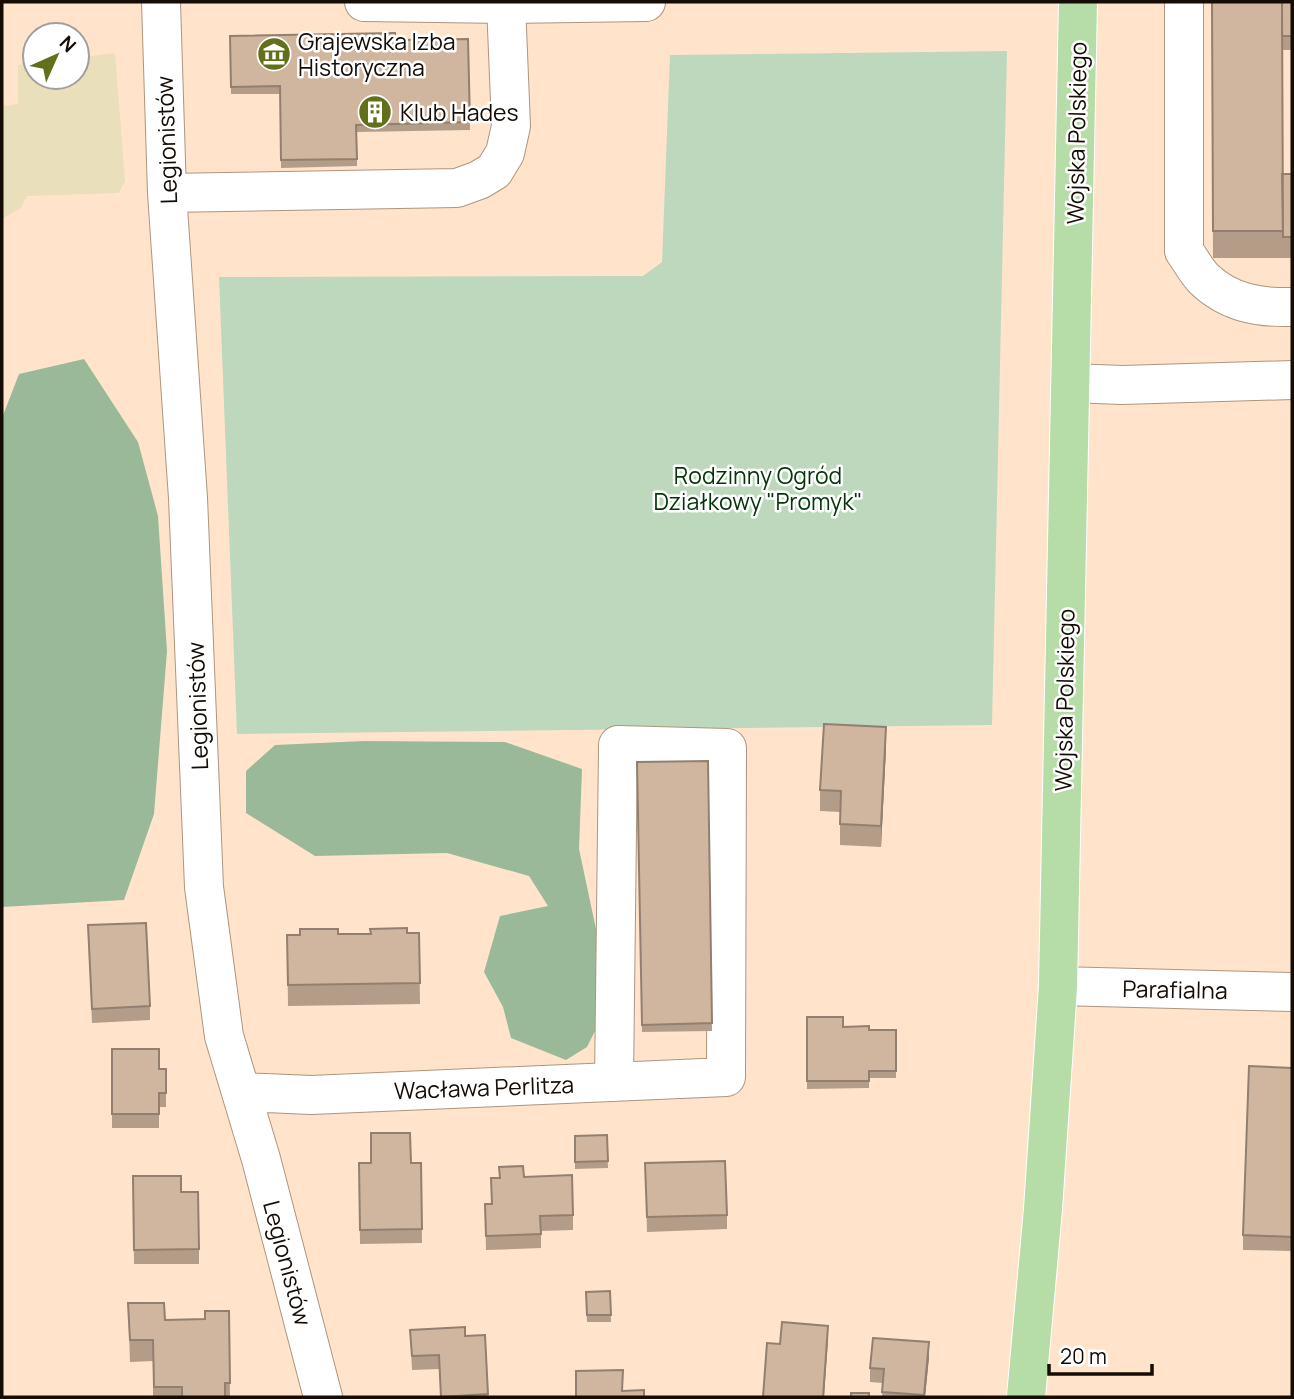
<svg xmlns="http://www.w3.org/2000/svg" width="1294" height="1399" viewBox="0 0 1294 1399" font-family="Manrope,sans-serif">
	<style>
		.green { fill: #bdd8bd }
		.forest { fill: #9ab999 }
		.sand { fill: #e9dfba }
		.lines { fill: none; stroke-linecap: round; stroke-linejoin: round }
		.minor-casing { stroke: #ae957f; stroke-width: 40 }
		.major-casing { stroke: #fff; stroke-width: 40 }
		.minor { stroke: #fff; stroke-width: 38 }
		.major { stroke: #b6dca7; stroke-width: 38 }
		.wall { fill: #b39d89 }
		.shaded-wall { fill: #927f6f }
		.building { fill: #d0b69f; stroke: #927f6f; stroke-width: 2 }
		.labels { text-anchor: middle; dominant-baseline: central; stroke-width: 5; stroke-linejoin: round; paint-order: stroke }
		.poi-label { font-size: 23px; fill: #140c05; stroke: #fff; text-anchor: start }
		.street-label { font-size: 23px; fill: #140c05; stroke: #fff }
		.park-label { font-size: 23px; fill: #04350a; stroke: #fff }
	</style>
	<rect width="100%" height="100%" fill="#ffe4cb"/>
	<path class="green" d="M1007 51 992 725 237 734 219 277 643 276 662 262 670 55Z"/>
	<path class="forest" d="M84 359 138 442 158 516 167 651 154 814 124 900 2 907V418L19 374Z
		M364 741 505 742 582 769 579 849 596 929 613 971 600 1021 587 1047 566 1060 511 1038 503 1007 484 972 500 916 548 906 529 876 447 853 315 856 246 813V771L275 745Z"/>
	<path class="sand" d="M115 53 125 181 119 193 27 196 21 208 2 219V106L18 104V65L35 63V77H77V58Z"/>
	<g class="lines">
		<g class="minor-casing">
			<path id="minor" d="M161 2 167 193 188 498 204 887 224 1036 261 1159 323 1397
				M364 2 506 4
				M1184 2V251C1190 259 1196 271 1204 279 1229 303 1259 308 1292 307
				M167 193 457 188 479 180 494 171 505 153 511 126 506 4 646 2
				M1071 383 1122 385 1292 380
				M1058 986 1292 992
				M241 1092 311 1095 726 1077 727 748 618 745 614 1082"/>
		</g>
		<g class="major-casing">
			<path id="major" d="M1026 1397 1043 1209 1058 986 1078 2"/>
		</g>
		<use href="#minor" class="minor"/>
		<use href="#major" class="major"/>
	</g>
	<path class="wall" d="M1212 2H1292V50H1282V195L1292 174V258H1213Z
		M230 36 395 40 468 39 470 130 357 132V166L281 168 280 94H231Z
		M886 748 881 847 840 845V812L820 811V790Z
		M708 761 712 1031 642 1032 637 762Z
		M88 925 150 1006V1020L92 1023Z
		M419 933 420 1004 288 1006 287 935Z
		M807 1017 843 1027 869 1030H896V1078H869V1088L807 1089Z
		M112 1049 159 1069H166V1107H159V1128H112Z
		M1292 1068V1251L1243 1250V1235Z
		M607 1135 608 1168 575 1169V1136Z
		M359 1163H421L422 1243 360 1244Z
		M645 1163 727 1215V1229L647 1232Z
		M133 1176 181 1192 199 1249V1264H134Z
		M524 1177 573 1215V1230L541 1231V1248L486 1250 485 1204H491V1178Z
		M610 1291 611 1322H587L586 1292Z
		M128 1303 165 1320 205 1319 229 1311 230 1397H153V1361L130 1362Z
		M410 1330 465 1336 485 1335 488 1397H441L439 1369 412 1370Z
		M929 1357 925 1397H882L883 1383 870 1382V1368Z"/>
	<path class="shaded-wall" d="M886 727V748L881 847V826Z
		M828 1326V1340L824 1397H823Z
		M929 1342V1357L925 1397H924Z"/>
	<path class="building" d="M1212 2H1282L1283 231H1213Z
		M1282 2H1292V36H1282Z
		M395 33V40L468 39 470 122 356 125 357 159 281 160 280 86 231 87 230 36Z
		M1282 174H1292V237H1283Z
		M824 724 886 727 881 826 840 824 841 791 820 790Z
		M708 761 712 1023 642 1025 637 762Z
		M146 923 150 1006 92 1009 88 925Z
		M407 928V933H419L420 983 288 985 287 935H300V929H338V934H371L370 929Z
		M807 1017H843V1027L869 1026V1030H896V1071H869V1081H807Z
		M112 1049H159V1069H166V1093H159V1114H112Z
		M1249 1066 1292 1068V1237L1243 1235Z
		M371 1133H410L411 1163H421L422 1229 360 1230 359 1163H371Z
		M607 1135 608 1161 575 1162V1136Z
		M725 1161 727 1215 647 1217 645 1163Z
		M523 1166 524 1177 572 1175 573 1215 540 1216 541 1234 486 1236 485 1204H492L491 1178H500L499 1167Z
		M133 1176H181V1192H198L199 1249 134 1250Z
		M610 1291 611 1315H587L586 1292Z
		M128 1303H164L165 1320 205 1319V1311H229L230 1383H225V1397H182V1387H154L153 1340H130Z
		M782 1322 828 1326 823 1397H763L767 1343 780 1344Z
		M465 1327V1336L485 1335 488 1394 441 1397 439 1355 412 1356 410 1330Z
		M873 1338 929 1342 924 1395 882 1392 884 1369 870 1368Z
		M623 1370 622 1391 644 1390V1397H576V1371Z
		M851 1393H869V1397H851Z"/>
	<defs>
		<g id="museum-disc" transform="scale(1.75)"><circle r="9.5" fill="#62701b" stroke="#fff"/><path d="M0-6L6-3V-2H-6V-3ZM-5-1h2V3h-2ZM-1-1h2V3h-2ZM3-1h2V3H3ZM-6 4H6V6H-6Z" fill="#fff"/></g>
		<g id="building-disc" transform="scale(1.75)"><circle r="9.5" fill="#62701b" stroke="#fff"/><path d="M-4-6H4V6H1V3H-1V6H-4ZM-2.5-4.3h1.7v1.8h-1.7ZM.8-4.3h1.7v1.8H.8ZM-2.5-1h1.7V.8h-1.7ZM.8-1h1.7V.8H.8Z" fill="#fff"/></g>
	</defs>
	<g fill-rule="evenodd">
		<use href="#museum-disc" x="274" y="54"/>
		<use href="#building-disc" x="375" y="112"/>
	</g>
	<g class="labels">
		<g class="poi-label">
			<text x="298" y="41">Grajewska Izba<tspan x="298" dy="26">Historyczna</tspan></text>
			<text x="400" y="112">Klub Hades</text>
		</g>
		<g class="street-label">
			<text transform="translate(1076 133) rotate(-89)">Wojska Polskiego</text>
			<text transform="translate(166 140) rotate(-92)">Legionistów</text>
			<text transform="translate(1064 700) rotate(-89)">Wojska Polskiego</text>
			<text transform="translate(197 706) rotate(-92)">Legionistów</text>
			<text transform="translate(1175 989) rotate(1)">Parafialna</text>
			<text transform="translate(484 1087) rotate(-2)">Wacława Perlitza</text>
			<text transform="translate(288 1263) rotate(75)">Legionistów</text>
		</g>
		<g class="park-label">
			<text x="758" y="475">Rodzinny Ogród<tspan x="758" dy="26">Działkowy "Promyk"</tspan></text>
		</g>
	</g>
	<rect width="1294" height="1399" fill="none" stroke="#140c05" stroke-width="7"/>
	<g transform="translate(56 56) rotate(45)"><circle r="33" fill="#ffffff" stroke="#a19e9b" stroke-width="2"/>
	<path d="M0-5L12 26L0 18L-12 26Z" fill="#62701b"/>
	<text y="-10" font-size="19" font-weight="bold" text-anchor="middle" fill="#140c05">N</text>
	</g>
	<path d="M1049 1364v10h103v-10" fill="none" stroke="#140c05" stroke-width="3.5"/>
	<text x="1060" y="1364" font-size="21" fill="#140c05" stroke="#ffffff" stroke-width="5" paint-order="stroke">20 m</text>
</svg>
